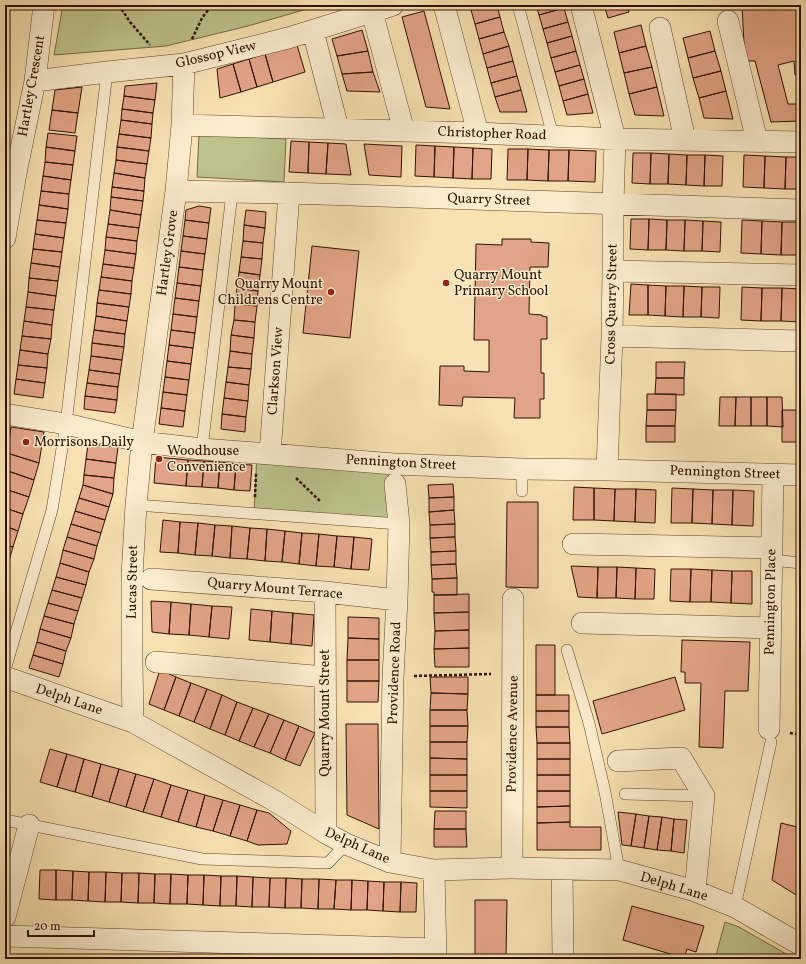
<svg xmlns="http://www.w3.org/2000/svg" width="806" height="964" viewBox="0 0 806 964" font-family="Vollkorn,serif">
	<style>
		.green { fill: #bdc38c; stroke: #766a46 }
		.building { fill: #e2a486; stroke: #2e1100 }
		.lines { fill: none; stroke-linecap: round; stroke-linejoin: round }
		.lane-casing { stroke: #60452c; stroke-width: 12 }
		.street-casing { stroke: #60452c; stroke-width: 22 }
		.path { stroke: #2e1100; stroke-width: 2.5; stroke-dasharray: 3 2; stroke-linecap: butt }
		.lane { stroke: #faeccd; stroke-width: 11 }
		.street { stroke: #faeccd; stroke-width: 21 }
		.poi-dot { fill: #8f2418; stroke: #faeccd; stroke-width: 1.5 }
		.labels { text-anchor: middle; dominant-baseline: central; stroke-width: 3; stroke-linejoin: round; paint-order: stroke }
		.street-label { font-size: 14px; fill: #2e1100; stroke: #faeccd }
		.poi-label { font-size: 14px; fill: #2e1100; stroke: #faeccd; text-anchor: start }
	</style>
	<rect width="100%" height="100%" fill="#f8e1b2"/>
	<filter id="stains"><feTurbulence type="fractalNoise" baseFrequency=".005" numOctaves="4"/><feColorMatrix values="0 0 0 0 .2 0 0 0 0 .09 0 0 0 0 .02 0 0 0 .5 -.17"/></filter>
	<radialGradient id="worn" r=".72"><stop offset=".6" stop-color="#630" stop-opacity="0"/><stop offset="1" stop-color="#630" stop-opacity=".3"/></radialGradient>
	<path class="green" d="M63 5H321L248 26 166 46 54 55Z
		M199 134 286 139 284 182 197 177Z
		M257 453 394 464 399 524 254 513Z
		M725 922 739 927 795 959H715Z"/>
	<path class="building" d="M469 5H487L471 10Z
		M487 5H497L500 17 475 24 471 10Z
		M536 5H563L564 8 539 15Z
		M604 5H627L629 12 608 18Z
		M775 5H801V75H795L794 61 778 65 788 104H801V121L771 122 755 61H745L742 7Z
		M564 8 568 22 543 29 539 15Z
		M424 11 450 109 426 107 402 17Z
		M500 17 504 32 479 39 475 24Z
		M568 22 572 36 547 43 543 29Z
		M641 25 646 46 619 53 614 32Z
		M362 30 368 51 337 56 332 39Z
		M710 31 715 51 688 58 683 38Z
		M504 32 509 46 483 54 479 39Z
		M572 36 576 51 551 58 547 43Z
		M297 45 305 72 273 82 265 54Z
		M509 46 513 61 487 68 483 54Z
		M646 46 652 67 624 73 619 53Z
		M368 51 373 72 342 74 337 56Z
		M576 51 580 65 555 72 551 58Z
		M715 51 721 71 693 78 688 58Z
		M265 54 273 82 257 87 249 59Z
		M249 59 257 87 241 92 233 64Z
		M513 61 517 76 491 83 487 68Z
		M233 64 241 92 220 98 217 69Z
		M580 65 584 79 559 86 555 72Z
		M652 67 657 87 629 94 624 73Z
		M721 71 726 91 699 98 693 78Z
		M373 72 380 92 347 91 342 74Z
		M517 76 521 90 495 97 491 83Z
		M584 79 588 94 563 101 559 86Z
		M157 83 155 100 124 96 125 86Z
		M82 87 78 113 52 110 55 90Z
		M657 87 664 116 635 115 629 94Z
		M521 90 527 112H500L495 97Z
		M726 91 733 119 704 118 699 98Z
		M588 94 593 113 567 115 563 101Z
		M124 96 155 100 153 113 122 109Z
		M122 109 153 113 152 124 121 120Z
		M52 110 78 113 75 133 49 130Z
		M121 120 152 124 151 138 119 134Z
		M48 133 77 136 75 151 46 147Z
		M119 134 151 138 149 151 117 147Z
		M291 141 309 142 308 173 289 172Z
		M309 142 328 143 326 174 308 173Z
		M328 143 346 144 351 175 326 174Z
		M364 144 402 146 401 177 369 175Z
		M416 145 435 146 434 177 415 176Z
		M435 146 454 147 453 178 434 177Z
		M46 147 75 151 73 165 45 162Z
		M117 147 149 151 147 164 116 160Z
		M454 147 473 148 472 179 453 178Z
		M473 148 492 149 491 179H472Z
		M508 149H528L527 180H507Z
		M528 149 549 150 548 181 527 180Z
		M549 150H569L568 181H548Z
		M569 150 596 151 595 182 568 181Z
		M633 153H651L650 184 632 183Z
		M651 153 669 154 668 184H650Z
		M669 154 687 155 686 185 668 184Z
		M687 155H705L704 186 686 185Z
		M705 155 723 156 722 186H704Z
		M744 155 765 156 764 188 743 187Z
		M765 156 786 157 785 189 764 188Z
		M786 157H801V189H785Z
		M116 160 147 164 145 178 114 173Z
		M45 162 73 165 71 180 43 176Z
		M114 173 145 178 144 191 112 187Z
		M43 176 71 180 69 194 41 191Z
		M112 187 144 191 143 201 111 197Z
		M41 191 69 194 68 209 39 205Z
		M111 197 143 201 141 215 110 210Z
		M39 205 68 209 66 223 37 220Z
		M199 206 211 208 209 223 185 220 186 210Z
		M110 210 141 215 139 228 108 224Z
		M246 210 266 212 265 228 244 225Z
		M631 219H649L648 250 630 249Z
		M649 219 667 220 666 250H648Z
		M37 220 66 223 64 238 35 234Z
		M185 220 209 223 207 239 183 236Z
		M667 220H685L684 251 666 250Z
		M685 220 703 221 702 251H684Z
		M742 220 762 221 761 254 741 253Z
		M703 221 721 222 720 252 702 251Z
		M762 221 782 222 781 255 761 254Z
		M782 222H801V255H781Z
		M108 224 139 228 137 241 106 237Z
		M244 225 265 228 263 243 243 241Z
		M35 234 64 238 62 252 33 249Z
		M183 236 207 239 205 254 181 251Z
		M106 237 137 241 136 254 105 250Z
		M502 239H531V242L549 243 548 267H530L529 314 542 315V316L547 317V339H541V373H544V399H540V418H514L515 398 463 397 462 406 439 405 440 366H464V371L489 372V340H474L476 244 502 245Z
		M243 241 263 243 262 259 241 257Z
		M312 246 359 251 350 338 303 333Z
		M33 249 62 252 60 267 31 263Z
		M105 250 136 254 134 268 103 264Z
		M181 251 205 254 203 270 179 267Z
		M241 257 262 259 260 275 239 272Z
		M31 263 60 267 58 281 29 278Z
		M103 264 134 268 132 281 101 277Z
		M179 267 203 270 201 286 177 283Z
		M239 272 260 275 258 291 237 288Z
		M101 277 132 281 131 294 99 290Z
		M29 278 58 281 56 296 28 292Z
		M177 283 201 286 199 301 175 298Z
		M631 284 648 285V315H629Z
		M648 285 666 286 665 316 648 315Z
		M666 286H684L683 317 665 316Z
		M684 286 702 287 701 317H683Z
		M702 287H720L719 318 701 317Z
		M742 287 762 288 761 321 741 320Z
		M237 288 258 291 257 306 235 304Z
		M762 288H782L781 321H761Z
		M782 288 801 289V322L781 321Z
		M99 290 131 294 129 307 97 303Z
		M28 292 56 296 54 310 26 307Z
		M175 298 199 301 197 317 173 314Z
		M97 303 129 307 127 321 96 316Z
		M235 304 257 306 255 322 234 320Z
		M26 307 54 310 52 325 24 321Z
		M173 314 197 317 195 333 171 330Z
		M96 316 127 321 125 334 94 330Z
		M234 320 255 322 254 338 231 335Z
		M24 321 52 325 51 339 22 336Z
		M94 330 125 334 124 347 92 343Z
		M171 330 195 333 193 348 169 345Z
		M231 335 254 338 252 354 230 351Z
		M22 336 51 339 48 354 20 350Z
		M92 343 124 347 122 360 91 356Z
		M169 345 193 348 191 364 167 361Z
		M20 350 48 354 47 368 18 365Z
		M230 351 252 354 251 369 228 367Z
		M91 356 122 360 120 374 89 370Z
		M167 361 191 364 189 380 165 377Z
		M656 362H685L684 378H656Z
		M18 365 47 368 45 383 16 379Z
		M228 367 251 369 249 385 226 382Z
		M89 370 120 374 118 387 87 383Z
		M165 377 189 380 187 395 163 392Z
		M656 378H684V395L655 394Z
		M16 379 45 383 43 398 14 394Z
		M226 382 249 385 248 401 224 398Z
		M87 383 118 387 117 400 85 396Z
		M163 392 187 395 185 411 161 408Z
		M647 394H676V410H647Z
		M85 396 117 400 115 413 84 409Z
		M720 397H736L735 426H719Z
		M736 397H751V426H735Z
		M751 397H767V426H751Z
		M767 397H782L783 427 767 426Z
		M224 398 248 401 246 417 222 414Z
		M161 408 185 411 183 427 159 424Z
		M647 410H676L675 426H646Z
		M782 410H799L798 442H782Z
		M799 410H801V442H798Z
		M222 414 246 417 245 432 221 429Z
		M646 426H675V442H646Z
		M11 427 44 432 39 463 7 453Z
		M88 444 118 447 116 463 86 459Z
		M7 453 39 463 34 480 5 470V460Z
		M156 457 188 460 186 486 154 483Z
		M86 459 116 463 114 478 84 475Z
		M188 460 204 461 202 487 186 486Z
		M204 461 220 462 218 488 202 487Z
		M220 462 236 464 234 490 218 488Z
		M236 464 252 465 250 491 234 490Z
		M5 470 34 480 29 497 5 489Z
		M84 475 114 478 113 494 83 485Z
		M453 484 454 497 429 498 428 485Z
		M83 485 113 494 109 507 79 498Z
		M574 487 594 488V520H573Z
		M594 488 615 489 614 521 594 520Z
		M672 488 693 489 692 523H671Z
		M5 489 29 497 23 514 5 508Z
		M615 489H636L635 522 614 521Z
		M636 489 656 490 655 523 635 522Z
		M693 489 713 490 712 524 692 523Z
		M713 490H733L732 525 712 524Z
		M733 490 754 491 753 526 732 525Z
		M454 497V510L429 512V498Z
		M79 498 109 507 105 520 75 511Z
		M507 502H538V588L506 587Z
		M5 508 23 514 18 531 5 526Z
		M454 510 455 524 430 525 429 512Z
		M75 511 105 520 101 533 71 524Z
		M163 520 180 522 178 553 160 552Z
		M180 522 198 523 195 555 178 553Z
		M198 523 215 525 212 556 195 555Z
		M71 524 101 533 97 546 67 537Z
		M455 524V537L430 538V525Z
		M215 525 232 526 230 558 212 556Z
		M5 526 18 531 13 547 5 545Z
		M232 526 250 528 247 559 230 558Z
		M250 528 267 529 265 561 247 559Z
		M267 529 285 531 282 562 265 561Z
		M285 531 302 533 299 564 282 562Z
		M302 533 319 534 316 566 299 564Z
		M319 534 337 536 334 567 316 566Z
		M337 536 354 537 351 569 334 567Z
		M67 537 97 546 94 559 63 550Z
		M354 537 372 539 369 570 351 569Z
		M455 537 456 551 431 552 430 538Z
		M5 545 13 547 8 564 5 563Z
		M63 550 94 559 89 572 60 563Z
		M456 551V564L431 565V552Z
		M60 563 89 572 86 585 56 577Z
		M456 564 457 578 432 579 431 565Z
		M571 566 598 567 597 598 578 597Z
		M598 567H617L616 598H597Z
		M617 567 636 568 635 599 616 598Z
		M636 568 655 569 654 599H635Z
		M671 569H691L690 602 670 601Z
		M691 569 712 570 711 602H690Z
		M712 570 732 571 731 603 711 602Z
		M732 571H752V604L731 603Z
		M56 577 86 585 82 598 52 590Z
		M457 578V595H434V592H432V579Z
		M52 590 82 598 78 611 48 603Z
		M469 594V612L434 613V595Z
		M151 601 171 602 169 634 152 632Z
		M171 602 191 604 189 635 169 634Z
		M48 603 78 611 74 624 44 616Z
		M191 604 212 606 209 637 189 635Z
		M212 606 232 607 229 639 209 637Z
		M251 609 272 611 270 642 249 640Z
		M272 611 293 613 291 644 270 642Z
		M469 612V630L435 631 434 613Z
		M293 613 314 615 312 646 291 644Z
		M44 616 74 624 71 638 40 629Z
		M348 617 379 618V639L348 638Z
		M40 629 71 638 66 651 37 642Z
		M469 630V648L434 649 435 631Z
		M348 638 379 639V660H347Z
		M682 640 750 642 748 691H725L723 748 699 747 701 683H685V672H681Z
		M37 642 66 651 63 664 33 655Z
		M536 645H555V695H536Z
		M469 648V667H435L434 649Z
		M33 655 63 664 59 677 29 668Z
		M347 660H379V681H347Z
		M160 670 176 677 164 710 149 704Z
		M176 677 191 683 179 716 164 710Z
		M430 677H468V694L431 693Z
		M675 677 685 710 602 734 593 701Z
		M347 681H379L378 702H347Z
		M191 683 207 689 194 722 179 716Z
		M207 689 222 695 210 729 194 722Z
		M431 693 468 694 467 710H430Z
		M222 695 237 702 225 735 210 729Z
		M536 695H569V711H536Z
		M237 702 253 708 239 741 225 735Z
		M253 708 269 714 254 747 239 741Z
		M430 710H467L468 726H430Z
		M536 711H569V727H536Z
		M269 714 284 720 270 753 254 747Z
		M284 720 299 726 285 760 270 753Z
		M346 724H378L379 829 347 815Z
		M299 726 315 733 300 766 285 760Z
		M430 726H468L467 742H430Z
		M536 727H569L570 743H537Z
		M430 742H467V759L430 758Z
		M537 743H570V759H537Z
		M50 749 67 754 57 787 40 782Z
		M67 754 84 759 75 792 57 787Z
		M430 758 467 759V775H430Z
		M84 759 101 764 92 797 75 792Z
		M537 759H570V775H537Z
		M101 764 119 769 109 802 92 797Z
		M119 769 136 774 126 807 109 802Z
		M136 774 154 779 143 812 126 807Z
		M430 775H467V791H430Z
		M537 775H570V791H537Z
		M154 779 171 785 161 817 143 812Z
		M171 785 188 790 178 822 161 817Z
		M188 790 205 795 196 827 178 822Z
		M430 791H467V808L430 807Z
		M537 791H570V806L537 807Z
		M205 795 223 800 213 831 196 827Z
		M223 800 240 805 230 836 213 831Z
		M240 805 257 810 247 841 230 836Z
		M570 806V822L537 823V807Z
		M257 810 269 813 291 831 287 844 258 845 247 841Z
		M435 811H466V829H434Z
		M618 812 636 814 631 846 622 845Z
		M636 814 649 816 644 848 631 846Z
		M649 816 662 817 657 850 644 848Z
		M662 817 674 819 671 851 657 850Z
		M674 819 687 820 684 853 671 851Z
		M570 822V827H601V850H537V823Z
		M781 823 801 828V898L772 880Z
		M434 829H466L467 847H434Z
		M40 870H56V900L39 899Z
		M56 870 73 871 72 900H56Z
		M73 871 89 872 88 901 72 900Z
		M89 872H106L105 902 88 901Z
		M106 872 122 873 121 902H105Z
		M122 873H139L138 903 121 902Z
		M139 873 155 874 154 903H138Z
		M155 874H171L170 904 154 903Z
		M171 874 188 875 187 904H170Z
		M188 875H204L203 905 187 904Z
		M204 875 221 876 220 906 203 905Z
		M221 876H237L236 906H220Z
		M237 876 253 877 252 907 236 906Z
		M253 877 270 878 269 907H252Z
		M270 878H286L285 908 269 907Z
		M286 878 302 879 301 908H285Z
		M302 879H319L318 909 301 908Z
		M319 879 336 880 334 909H318Z
		M336 880H352L351 910 334 909Z
		M352 880 368 881 367 910H351Z
		M368 881 384 882 383 911 367 910Z
		M384 882H401L400 912 383 911Z
		M401 882 417 883 416 912H400Z
		M475 900H507L506 959H475Z
		M632 906 704 926 696 952 687 949 684 958 623 940Z"/>
	<g class="lines">
		<g class="lane-casing">
			<path id="lane" d="M518 5 553 136
				M202 449 232 193
				M522 469V491
				M136 505 399 524
				M772 560 801 563
				M567 650 589 723 605 792 619 870
				M5 670 52 510 66 424 107 72
				M625 794 704 796
				M5 820 202 859 328 863 346 844
				M735 907 771 742"/>
		</g>
		<g class="street-casing">
			<path id="street" d="M444 5 478 133
				M581 5 615 139 613 204V271L612 336 607 470
				M372 12 404 131
				M728 21 757 141
				M660 28 685 140
				M313 31 338 128
				M35 81 107 72 184 64 288 38 372 12 393 5
				M182 125 478 133 615 139 801 142
				M176 191 289 193 801 210
				M5 238 16 173 35 81 44 5
				M613 271 801 275
				M612 336 801 341
				M5 414 66 424 142 442 202 449 270 454 394 464 522 469 607 470 801 475
				M270 454 289 193
				M573 544 772 548
				M151 579 325 592 397 600
				M325 592 326 833
				M582 623 770 628
				M156 662 325 677
				M5 677 133 722 275 801 326 833 346 844 390 862 434 870 512 868 619 870 695 891 735 907 801 945
				M133 722 132 663V576L136 505 142 442 176 191 182 125 184 64
				M769 729 773 475
				M618 761 681 758 704 796 695 891
				M390 862 393 677 397 600 399 524 395 484
				M512 868 513 599
				M562 869 563 959
				M434 870 436 959
				M5 917 29 825
				M5 936 436 949"/>
		</g>
		<path class="path" d="M119 5 130 22 150 45
			M192 39 202 18 212 5
			M296 478 321 502
			M255 497 256 474
			M414 676 491 674
			M790 733 801 735"/>
		<use href="#lane" class="lane"/>
		<use href="#street" class="street"/>
	</g>
	<g class="poi-dot">
		<circle cx="446" cy="283" r="4"/>
		<circle cx="331" cy="292" r="4"/>
		<circle cx="26" cy="442" r="4"/>
		<circle cx="159" cy="459" r="4"/>
	</g>
	<g class="labels">
		<g class="street-label">
			<text transform="translate(216 55) rotate(-13)">Glossop View</text>
			<text transform="translate(32 86) rotate(-80)">Hartley Crescent</text>
			<text transform="translate(492 134) rotate(2)">Christopher Road</text>
			<text transform="translate(489 200) rotate(2)">Quarry Street</text>
			<text transform="translate(168 253) rotate(-82)">Hartley Grove</text>
			<text transform="translate(612 304) rotate(-89)">Cross Quarry Street</text>
			<text transform="translate(276 371) rotate(-86)">Clarkson View</text>
			<text transform="translate(401 463) rotate(3)">Pennington Street</text>
			<text transform="translate(725 473) rotate(2)">Pennington Street</text>
			<text transform="translate(133 582) rotate(-89)">Lucas Street</text>
			<text transform="translate(275 589) rotate(5)">Quarry Mount Terrace</text>
			<text transform="translate(771 602) rotate(-89)">Pennington Place</text>
			<text transform="translate(395 673) rotate(-88)">Providence Road</text>
			<text transform="translate(69 700) rotate(19)">Delph Lane</text>
			<text transform="translate(325 713) rotate(-90)">Quarry Mount Street</text>
			<text transform="translate(513 734) rotate(-89)">Providence Avenue</text>
			<text transform="translate(357 846) rotate(24)">Delph Lane</text>
			<text transform="translate(674 887) rotate(17)">Delph Lane</text>
		</g>
		<g class="poi-label">
			<text x="454" y="275">Quarry Mount<tspan x="454" dy="16">Primary School</tspan></text>
			<text x="323" y="284" text-anchor="end">Quarry Mount<tspan x="323" dy="16">Childrens Centre</tspan></text>
			<text x="34" y="442">Morrisons Daily</text>
			<text x="167" y="451">Woodhouse<tspan x="167" dy="16">Convenience</tspan></text>
		</g>
	</g>
	<rect width="806" height="964" fill="none" stroke="#f8e1b2" stroke-width="20"/>
	<rect x="6" y="6" width="794" height="952" fill="none" stroke="#2e1100" stroke-width="2"/>
	<rect x="10" y="10" width="786" height="944" fill="none" stroke="#2e1100"/>
	<path d="M28 930v6h66v-6" fill="none" stroke="#2e1100" stroke-width="2"/>
	<text x="34" y="930" font-size="12" fill="#2e1100" stroke="#faeccd" stroke-width="3" paint-order="stroke">20 m</text>
	<rect width="100%" height="100%" filter="url(#stains)"/>
	<rect width="100%" height="100%" fill="url(#worn)"/>
</svg>
